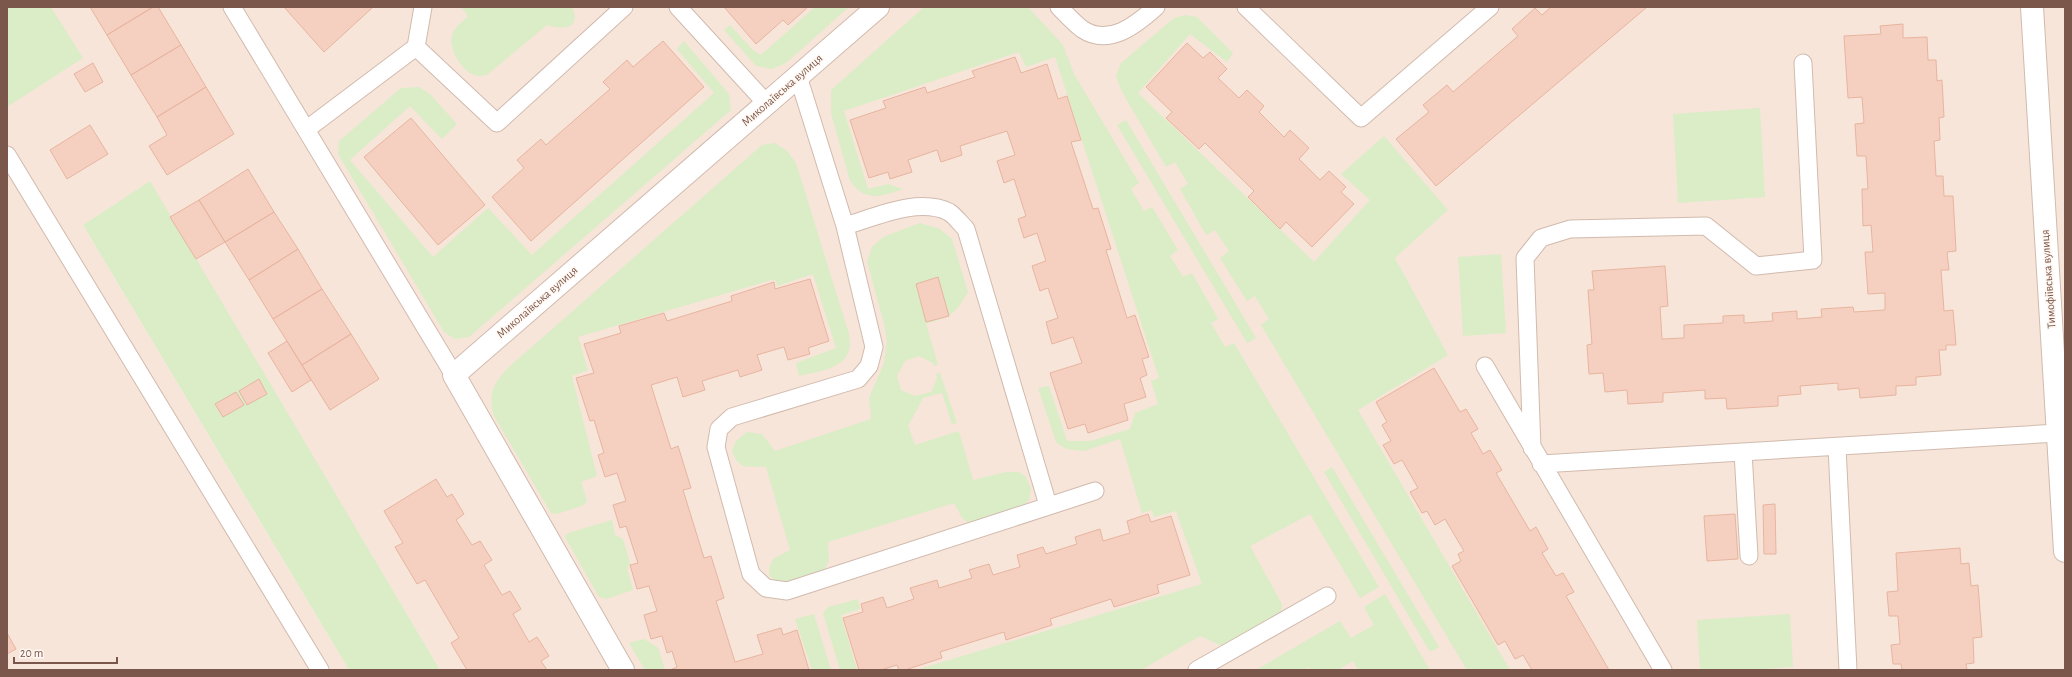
<svg xmlns="http://www.w3.org/2000/svg" width="2072" height="677" viewBox="0 0 2072 677" font-family="'Alegreya Sans',sans-serif">
	<style>
		.residential { fill: #f6e5d8 }
		.green { fill: #daedc7 }
		.building { fill: #f5d0c0; stroke: #e8b49f }
		.lines { fill: none; stroke-linecap: round; stroke-linejoin: round }
		.lane-casing { stroke: #d2baae; stroke-width: 19 }
		.street-casing { stroke: #d2baae; stroke-width: 24 }
		.lane { stroke: #fff; stroke-width: 17 }
		.street { stroke: #fff; stroke-width: 22 }
		.labels { text-anchor: middle; dominant-baseline: central; stroke-width: 3; stroke-linejoin: round; paint-order: stroke }
		.street-label { font-size: 12px; fill: #7b574b; stroke: #fff8f2 }
	</style>
	<rect width="100%" height="100%" fill="#fef4ea"/>
	<path class="residential" d="M7 7H2065V670H440L149 182 83 225 349 670H7Z"/>
	<path class="green" d="M7 7H51L83 58 7 107Z
		M461 7H572C582 29 563 30 547 25L487 75C482 76 477 77 472 74 461 69 448 48 452 35 455 27 462 22 468 16Z
		M815 7H849L786 63 772 69 756 66 724 30 730 25 754 51 761 55Z
		M924 7H1028L1063 45 1074 74 1139 183 1131 189 1144 211 1152 207 1178 250 1170 256 1183 277 1192 273 1218 319 1211 323 1225 347 1234 343 1379 587 1360 598 1310 514 1250 546 1282 604 1281 613 1222 646 1200 636 1141 670H916L1202 584 1176 511 1154 517 1152 510 1142 513 1120 439 1084 451 1066 449 1056 442 1038 388 1049 386 1067 441H1090L1130 429 1135 413 1158 404 1151 381 1159 378 1055 57 1026 67 1019 52 844 111 868 189 888 184 903 189C882 196 866 203 850 181L831 113V90Z
		M1185 15 1197 17 1233 53 1227 62 1190 34 1138 93 1314 262 1370 200 1341 174 1384 136 1448 210 1395 258 1448 355 1358 410 1510 670H1467L1261 325 1269 319 1255 296 1247 301 1220 258 1229 251 1215 230 1206 235 1180 189 1188 184 1175 162 1166 167 1122 92 1116 76 1121 63 1174 18Z
		M684 41 729 94 731 110 469 337 455 339 444 332 338 154 339 141 401 88 419 87 430 94 457 124 442 139 410 106 350 160 433 257 488 208 532 255 714 93 677 49Z
		M1760 108 1765 197 1678 203 1673 114Z
		M1126 120 1256 338 1247 343 1117 125Z
		M775 143 787 151 796 163 849 334C849 339 851 345 849 350 845 369 815 372 799 376L796 363 836 348 813 274 777 286 775 279 578 337 588 370 572 376 597 476 581 482 587 500 584 505 557 514 551 513 494 416C487 394 494 382 510 366L762 145Z
		M150 181 440 670H349L83 225Z
		M920 223 940 229 952 239 968 292C954 316 951 316 926 324L938 364 934 366 933 363 919 356 905 361 897 376 901 390 915 396 931 392 937 378 936 374 940 373 957 423 952 424 942 393 923 398 908 426 915 445 959 431 973 480 1006 472H1019L1026 477 1031 489 1029 500 1016 511 969 523 962 518 954 503 828 542 829 561 824 570C808 575 785 589 770 577L769 568 773 559 790 550 766 467C748 466 739 471 732 451L736 441 747 432 762 434 775 451 871 419 869 398 884 363 887 341 884 324 867 261 872 247 883 237Z
		M1501 254 1506 333 1463 336 1458 257Z
		M1332 467 1439 647 1430 652 1324 472Z
		M612 520 615 535 623 539 630 563 627 568 633 590 606 599 599 597 565 537 568 533Z
		M1385 594 1430 670H1358L1353 661 1338 670H1310L1308 667 1303 670H1256L1340 621 1351 638 1374 625 1364 607Z
		M858 599 860 609 841 615 857 670H840L823 613 828 607Z
		M814 614 831 670H812L795 619Z
		M1790 614 1793 667 1751 670H1700L1697 620Z
		M644 639 658 648 665 670H645L629 643Z"/>
	<path class="building" d="M90 7H153L107 35Z
		M153 7H158L181 45 131 75 107 35Z
		M284 7H371L372 8 324 52Z
		M724 7H808L788 25 783 20 756 44Z
		M1551 7H1647L1436 186 1396 139 1429 112 1423 105 1447 85 1453 92 1518 36 1512 29 1535 8 1542 15Z
		M1903 24V38L1927 37 1928 60H1936L1937 81 1942 80 1944 117 1939 118 1940 140 1934 141 1936 176H1943L1944 196H1953L1956 251 1947 252 1949 270H1941L1944 311 1953 310 1956 345H1946V350H1939L1941 375 1916 377V385L1896 386V395L1860 398 1859 388 1838 390V383L1800 386 1801 394 1778 396V406L1727 409 1726 398 1705 399V390L1663 393V402L1628 404 1627 390 1605 392 1603 373 1589 374 1587 345 1592 344 1588 290H1594L1592 271 1665 266 1668 306 1660 307 1662 339 1684 338V325L1723 323V316L1744 315V323L1773 321 1772 313 1797 311V319L1822 317 1821 309 1853 307 1854 312 1885 310V293L1868 294 1865 252H1873L1871 225 1863 226 1862 189H1868L1866 156H1857L1855 124 1864 123 1862 97 1848 98 1844 36 1881 34 1880 26Z
		M663 41 704 87 531 241 492 197 524 168 517 160 541 139 546 145 610 89 603 82 627 60 633 67Z
		M1187 43 1203 58 1210 52 1227 69 1218 78 1239 98 1247 90 1264 106 1259 112 1284 137 1290 130 1309 148 1299 159 1320 180 1329 171 1346 187 1341 192 1354 204 1312 247 1286 222 1280 229 1248 197 1254 191 1205 143 1199 149 1166 118 1172 112 1146 87Z
		M181 45 206 87 157 117 131 75Z
		M1015 57 1021 73 1047 64 1058 99 1067 96 1081 140 1071 142 1093 209 1098 208 1111 249 1106 250 1127 318 1135 315 1149 357 1142 359 1147 375 1140 378 1146 397 1124 404 1128 420 1088 433 1085 424 1068 429 1050 373 1082 363 1073 337 1052 344 1046 322 1058 318 1048 288 1040 291 1032 266 1046 261 1037 233 1024 238 1018 219 1026 216 1014 179 1004 183 997 161 1015 155 1007 131 960 146 962 155 941 162 937 150 908 160 912 172 890 179 888 172 869 178 850 120 886 108 883 101 925 87 927 93 975 77 972 71Z
		M93 63 103 82 85 92 74 74Z
		M206 87 234 134 167 175 149 146 167 135 157 117Z
		M411 118 485 205 438 245 364 157Z
		M90 125 108 154 67 179 50 150Z
		M248 169 274 212 225 242 199 200Z
		M199 200 225 242 196 259 170 217Z
		M274 212 298 249 249 280 225 242Z
		M298 249 322 289 273 319 249 280Z
		M938 277 949 316 926 322 916 284Z
		M810 279 829 341 808 348 810 354 788 360 784 347 757 355 762 370 740 377 738 370 702 381 705 390 683 397 677 377 651 385 671 449 678 446 691 488 683 490 704 558 711 556 724 598 716 601 735 662 763 654 757 635 781 628 783 635 797 630 809 670H670L677 667 672 651 667 653 662 636 651 639 644 615 657 611 649 586 637 589 630 565 638 563 626 526 620 528 613 505 626 501 617 473 605 477 598 455 604 453 594 420 590 421 576 378 594 373 584 344 621 333 619 326 664 313 667 321 732 301 731 296 774 282 775 289Z
		M322 289 351 334 302 365 273 319Z
		M351 334 379 379 330 410 302 365Z
		M287 341 311 380 292 392 268 353Z
		M1434 368 1460 412 1466 409 1478 429 1471 433 1483 454 1490 450 1502 470 1496 473 1530 531 1536 527 1548 549 1542 553 1556 576 1563 573 1574 592 1566 596 1609 670H1532L1523 655 1515 659 1505 641 1498 645 1452 566 1461 561 1458 554 1464 551 1445 519 1435 525 1427 511 1422 513 1410 492 1418 488 1402 460 1394 464 1383 445 1391 441 1382 425 1387 422 1376 402Z
		M259 379 267 394 247 405 239 391Z
		M236 392 244 405 223 417 215 404Z
		M436 479 447 497 452 494 464 514 456 520 472 545 480 541 492 560 484 565 502 595 510 591 521 609 513 614 529 642 537 637 549 656 541 661 547 670H467L451 643 459 638 425 580 417 584 395 547 403 543 384 511Z
		M1775 504 1776 554H1764L1763 505Z
		M1148 514 1151 522 1171 516 1190 575 1157 585 1159 593 1114 607 1111 599 1050 619 1052 625 1006 640 1004 632 940 652 942 658 905 670H899L897 665 881 670H859L843 618 863 612 861 604 883 597 887 608 914 599 910 588 937 580 939 588 972 578 969 570 989 564 993 575 1020 567 1017 555 1043 547 1046 554 1077 544 1075 537 1100 529 1103 541 1130 533 1127 521Z
		M1735 514 1738 559 1707 561 1704 516Z
		M1960 548 1961 564 1969 563 1971 586 1978 585 1982 637 1973 638 1974 663 1966 664 1967 670H1902L1901 664H1893L1891 645 1900 644 1898 616H1889L1887 592 1898 591 1896 553Z
		M7 633 16 649 7 654Z"/>
	<g class="lines">
		<g class="lane-casing">
			<path id="lane" d="M232 7 454 375
				M678 7 766 103
				M1059 7C1066 14 1074 23 1082 29 1109 47 1136 25 1156 7
				M1246 7 1361 118 1490 7
				M416 47 497 123 624 7
				M798 76 845 226 874 347 869 366 858 379 732 417 719 429 716 447 751 574 766 588 787 591 1095 491
				M307 129 416 47 423 7
				M7 155 320 670
				M845 226C876 217 918 197 949 212 955 216 961 224 966 229L1048 505
				M1485 366 1663 670
				M1837 447 1848 670
				M1532 448 1525 258 1541 238 1570 229 1706 226 1756 266 1813 260 1803 63
				M1743 452 1749 556
				M1541 464 2058 433
				M1197 670 1327 596"/>
		</g>
		<g class="street-casing">
			<path id="street" d="M2032 7 2065 551
				M623 670 454 375 878 7"/>
		</g>
		<use href="#lane" class="lane"/>
		<use href="#street" class="street"/>
	</g>
	<g class="labels">
		<g class="street-label">
			<text transform="translate(782 90) rotate(-41)">Миколаївська вулиця</text>
			<text transform="translate(2048 279) rotate(-94)">Тимофіївська вулиця</text>
			<text transform="translate(537 302) rotate(-41)">Миколаївська вулиця</text>
		</g>
	</g>
	<rect width="2072" height="677" fill="none" stroke="#7b574b" stroke-width="16"/>
	<path d="M14 657v6h103v-6" fill="none" stroke="#7b574b" stroke-width="2"/>
	<text x="20" y="657" font-size="12" fill="#7b574b" stroke="#fff8f2" stroke-width="3" paint-order="stroke">20 m</text>
</svg>
